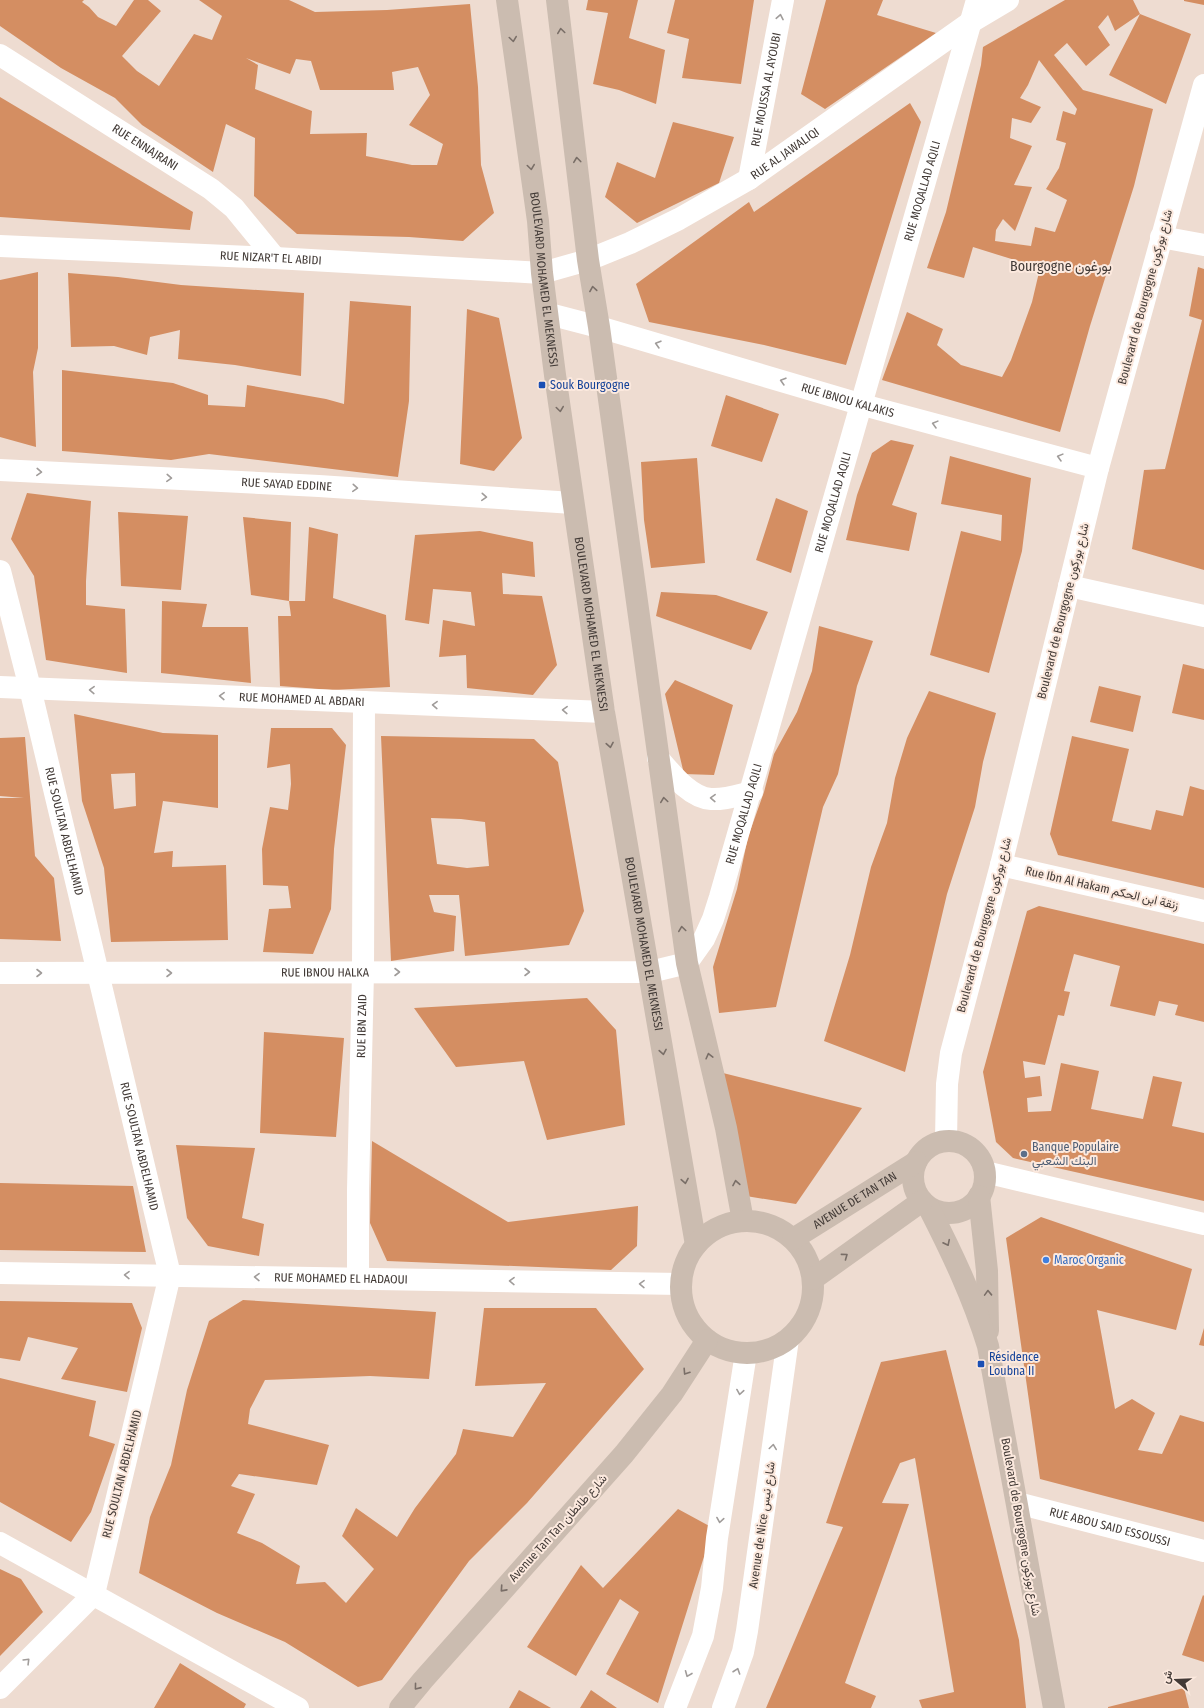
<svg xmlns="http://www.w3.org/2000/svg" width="1204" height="1708" viewBox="0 0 1204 1708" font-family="'Fira Sans Condensed',Vazirmatn,sans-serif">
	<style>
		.building { fill: #d48e62; fill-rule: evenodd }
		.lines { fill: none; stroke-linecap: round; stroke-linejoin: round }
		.minor { stroke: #fff; stroke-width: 22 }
		.tertiary { stroke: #fff; stroke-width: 22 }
		.secondary { stroke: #cbbcb0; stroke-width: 22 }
		.oneway { stroke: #a09c9a }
		.oneway2 { stroke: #796e67 }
		.transit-dot { fill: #1a4fb4; stroke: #fce9de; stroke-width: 1.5 }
		.service-dot { fill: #5c6f8a; stroke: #fce9de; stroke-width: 1.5 }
		.shop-dot { fill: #3f7fe0; stroke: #fce9de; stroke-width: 1.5 }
		.labels { text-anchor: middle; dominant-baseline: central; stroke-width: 4; stroke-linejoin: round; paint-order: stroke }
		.street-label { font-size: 12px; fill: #423a36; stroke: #fce9de }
		.transit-label { font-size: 12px; fill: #164399; stroke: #fce9de; text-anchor: start }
		.service-label { font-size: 12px; fill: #4e5e75; stroke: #fce9de; text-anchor: start }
		.shop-label { font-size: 12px; fill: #366cbe; stroke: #fce9de; text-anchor: start }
		.quarter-label { font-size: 14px; fill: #423a36; stroke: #fce9de }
	</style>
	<rect width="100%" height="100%" fill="#eedcd1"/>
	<path class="building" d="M0 0H84L82 2 89 7 98 17 116 26 134 0H148L161 11 122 56 137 71 159 86 194 34 212 40 222 16 199 0H289L315 12 387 10 470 4 478 87 481 165 494 213 463 241 409 237 297 234 254 196 255 138 226 124 213 172 142 125 115 98 61 68 0 26ZM246 58 290 74 296 59 311 61 320 90H394L392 72 418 67 430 95 409 125 443 144 437 165H412L366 156 367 133 310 134 312 111 255 89 258 65Z
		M588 0H638L629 38 665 50 656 104 619 90 593 84 608 13 586 10Z
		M675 0H754L741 84 682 78 689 39 667 33Z
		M826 0H883L877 15 936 33 825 109 801 94Z
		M1065 0H1133L1140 14 1115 31 1108 15 1098 27 1110 45 1086 66 1067 43 1054 55 1083 90 1153 109 1134 186 1090 326 1060 432 882 380 907 312 943 329 937 345 961 365 1002 377 1011 360 1032 302 1040 268 973 247 964 278 927 268 946 212 981 65 983 47ZM1039 60 1077 109 1075 115 1063 111 1056 140 1066 143 1059 168 1046 189 1067 200 1055 232 1035 227 1031 246 995 241 996 230 1003 219 1015 231 1032 187 1014 185 1032 146 1010 138 1012 118 1031 123 1041 107 1020 98 1028 85Z
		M1184 0H1204V5L1184 1Z
		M1140 14 1191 34 1166 104 1109 75Z
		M0 97 193 212 190 230 0 217Z
		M910 103 921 122 846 365 764 345 649 322 636 284 749 202 754 212Z
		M673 122 734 137 719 183 637 223 605 197 617 162 655 178Z
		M1198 267 1204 269V570L1132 549 1144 470 1165 469 1202 320 1189 316Z
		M38 272V348L33 372 36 447 0 437V280Z
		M68 273 118 277 181 285 304 293 301 376 235 365 178 359 180 330 150 337 147 355 114 346 71 347Z
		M350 301 411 306 409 401 398 477 209 454 171 460 62 451V370L173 383 208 395V405L245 407 247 385 326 399 344 404Z
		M467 309 499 318 522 438 494 471 460 464Z
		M726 395 779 414 762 462 711 446Z
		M891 440 914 445 892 505 917 513 909 551 846 540 857 495 872 453Z
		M950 456 1031 478 1022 551 989 673 930 655 961 531 1001 541 1002 515 941 504Z
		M697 458 705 563 651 568 644 520 641 462Z
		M27 493 91 501 86 581V605L125 609 127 673 46 660 34 576 11 539Z
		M776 498 808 511 791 573 756 560Z
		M118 512 188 516 181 590 121 586Z
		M243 517 291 522 289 601 251 595Z
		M309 527 338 534 333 598 386 615 390 687 332 690 280 686 278 616H291L289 601H305Z
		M480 531 533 542 535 577 502 573 503 594 542 596 557 665 533 695 467 688 466 655 439 657 443 620 475 626 471 592 433 589 429 624 405 620 415 535Z
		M661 592 716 595 768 612 751 650 656 616Z
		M162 601 207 604 202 627H248L251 683 161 673Z
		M819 626 873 641 857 686 838 774 823 807 776 1007 719 1013 713 967 737 889 748 837 764 792 774 754 797 712 812 671Z
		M1183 664 1204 669V720L1172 713Z
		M675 680 733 705 714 775 684 774 665 694Z
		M1099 686 1141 696 1133 732 1090 722Z
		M929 691 996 713 983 762 975 807 947 894 905 1072 824 1041 850 955 871 867 887 823 895 778 907 738Z
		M74 714 163 733 218 735V808L163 801 154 853 173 851 172 867 226 865 228 940 111 942 104 868 82 801ZM135 773 136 806 114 809 111 774Z
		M271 728H332L346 745 334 849 331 909 313 954 263 952 269 909 291 908 288 886 263 885 262 849 270 807 288 810 291 784 290 764 267 768Z
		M381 736 534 739 558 762 584 911 569 945 465 956 459 895H429L434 912 456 916 454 951 391 961ZM431 818 461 819 485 822 489 866 467 868 437 864Z
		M1072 736 1129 749 1112 821 1151 830 1156 810 1183 816 1190 786 1204 790V888L1058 855 1050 834Z
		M25 737 35 856 54 878 61 941 0 939V798H24L0 796V738Z
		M1039 906 1204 944V1022L1175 1015 1178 1005 1159 1001 1155 1016 1110 1006 1120 966 1074 954 1064 991 1070 992 1064 1016 1058 1015 1045 1065 1023 1061 1025 1078 1040 1076 1042 1096 1027 1098 1028 1112 1051 1111 1061 1063 1099 1071 1091 1109 1143 1119 1153 1076 1182 1082 1172 1126 1204 1133V1201L1013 1158 996 1142 983 1072 1027 911Z
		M587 998 616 1030 625 1125 547 1140 524 1061 456 1067 414 1008Z
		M264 1032 344 1038 336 1137 260 1133Z
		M723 1073 862 1108 796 1204 746 1196Z
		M372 1141 508 1222 638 1206 637 1246 611 1270 387 1261 370 1223Z
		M176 1145 255 1148 242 1218 264 1224 259 1256 208 1246 187 1218Z
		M0 1183 133 1186 146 1252 0 1250Z
		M1041 1217 1192 1269 1176 1330 1097 1310 1115 1409 1132 1399 1155 1413 1138 1450 1162 1454 1180 1415 1204 1422V1522L1040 1479 1006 1238Z
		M243 1300 436 1312 429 1379 370 1376 265 1380 250 1409 248 1424 329 1445 317 1485 239 1474 231 1486 255 1494 237 1533 262 1543 300 1566 296 1584 325 1582 346 1603 374 1569 342 1536 356 1508 397 1537 415 1508 456 1454 463 1429 513 1437 546 1383 475 1386 484 1308H596L644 1369 527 1503 469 1561 382 1680 358 1687 285 1642 217 1613 139 1573 150 1517 171 1465 187 1390 209 1321Z
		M0 1301 132 1303 142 1328 127 1392 61 1379 78 1348 28 1337 20 1361 0 1358Z
		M1204 1328V1346L1199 1345Z
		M946 1350 1019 1640 1026 1708H922L919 1700 954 1692 915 1458 900 1463 882 1503 909 1504 845 1683 876 1696 871 1708H766L843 1527 826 1523 881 1362Z
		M0 1378 96 1401 89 1436 115 1444 91 1512 71 1542 0 1502Z
		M678 1509 713 1528 658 1703 606 1674 639 1612 620 1599 576 1676 527 1647 581 1565 603 1588Z
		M0 1569 21 1579 43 1612 0 1656Z
		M1203 1595 1204 1596V1662L1182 1655Z
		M180 1663 246 1704 244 1708H154Z
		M1184 1688 1189 1708H1108V1707Z
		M519 1690 551 1708H509Z
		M591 1690 617 1708H580Z"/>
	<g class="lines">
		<g class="minor">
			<path id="s1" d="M0 55 211 189 234 208 275 258"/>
			<path id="s2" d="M749 179 783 0"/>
			<path d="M1161 237 1204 245"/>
			<path id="s3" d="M0 246 275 258 542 273 588 260 630 243 679 219 749 179 971 22 1008 0"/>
			<path id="s4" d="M549 314 599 327 863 405 1098 468"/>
			<path id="s5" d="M0 470 319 486 573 503"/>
			<path id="s6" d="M0 571 30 688 170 1275 94 1594 0 1688"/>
			<path d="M1069 586 1204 616"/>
			<path id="s7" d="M0 687 604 712"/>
			<path d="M658 758C671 773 690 798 711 799 725 800 739 795 752 792"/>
			<path d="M1001 865 1204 911"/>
			<path id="s8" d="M0 973 650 972 687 963 704 939 713 919 720 897 977 0"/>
			<path d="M985 1172 1204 1224"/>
			<path id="s9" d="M0 1273 681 1284"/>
			<path id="s10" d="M358 1279V1190L363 972 364 702"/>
			<path id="s11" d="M1017 1503 1204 1551"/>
			<path d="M0 1543 298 1708"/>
		</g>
		<path class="tertiary" d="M946 1141 947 1084 951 1053 1001 865 1098 468 1204 85
			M675 1708 703 1636 712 1588 717 1538 746 1353
			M723 1708 743 1652 747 1631 788 1339"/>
		<g class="secondary">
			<path id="s12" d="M507 0 538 221 542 273 555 375 604 712 696 1245"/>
			<path d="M557 0 588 260 599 327 687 963 726 1128 743 1221"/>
			<circle cx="949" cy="1177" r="36"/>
			<path d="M979 1196 987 1271 988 1331"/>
			<path d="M929 1208C952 1253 973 1297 988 1346L1054 1708"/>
			<circle cx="747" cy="1287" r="66"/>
			<path id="s13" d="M793 1239 916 1162"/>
			<path d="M813 1279 922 1201"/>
			<path d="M400 1708 423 1680 624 1454 672 1394 707 1340"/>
		</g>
	</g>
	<defs><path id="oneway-chevron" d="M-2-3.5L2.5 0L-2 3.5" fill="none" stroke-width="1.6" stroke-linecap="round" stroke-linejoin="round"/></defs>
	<g class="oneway">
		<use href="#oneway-chevron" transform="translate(780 17) rotate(-79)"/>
		<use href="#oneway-chevron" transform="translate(658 344) rotate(-164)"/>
		<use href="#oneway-chevron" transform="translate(783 381) rotate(-164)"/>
		<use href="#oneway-chevron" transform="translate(935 424) rotate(-165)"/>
		<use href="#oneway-chevron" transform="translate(1060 457) rotate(-165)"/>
		<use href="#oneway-chevron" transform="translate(39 472) rotate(3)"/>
		<use href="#oneway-chevron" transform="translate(169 478) rotate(3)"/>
		<use href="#oneway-chevron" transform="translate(355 488) rotate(4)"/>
		<use href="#oneway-chevron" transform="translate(484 497) rotate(4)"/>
		<use href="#oneway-chevron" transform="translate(92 690) rotate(-178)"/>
		<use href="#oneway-chevron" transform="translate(222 696) rotate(-178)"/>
		<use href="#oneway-chevron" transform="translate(435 705) rotate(-178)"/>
		<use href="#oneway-chevron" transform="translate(565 710) rotate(-178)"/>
		<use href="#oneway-chevron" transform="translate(713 798) rotate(-178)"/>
		<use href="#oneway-chevron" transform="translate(397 972)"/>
		<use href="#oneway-chevron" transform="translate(527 972)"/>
		<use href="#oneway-chevron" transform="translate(39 973)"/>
		<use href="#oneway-chevron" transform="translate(169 973)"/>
		<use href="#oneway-chevron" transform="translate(127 1275) rotate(-179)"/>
		<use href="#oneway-chevron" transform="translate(257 1277) rotate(-179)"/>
		<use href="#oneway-chevron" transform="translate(512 1281) rotate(-179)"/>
		<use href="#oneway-chevron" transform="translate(642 1284) rotate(-179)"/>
		<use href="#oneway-chevron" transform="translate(740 1392) rotate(99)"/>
		<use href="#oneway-chevron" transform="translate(773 1447) rotate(-82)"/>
		<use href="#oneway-chevron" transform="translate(720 1520) rotate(99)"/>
		<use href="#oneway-chevron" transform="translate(27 1661) rotate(-45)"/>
		<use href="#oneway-chevron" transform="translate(737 1671) rotate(-71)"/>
		<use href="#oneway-chevron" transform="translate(688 1674) rotate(112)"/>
	</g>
	<g class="oneway2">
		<use href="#oneway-chevron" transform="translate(561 31) rotate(-98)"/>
		<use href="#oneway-chevron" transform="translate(513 39) rotate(82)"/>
		<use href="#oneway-chevron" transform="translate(577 160) rotate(-97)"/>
		<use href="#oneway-chevron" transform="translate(531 167) rotate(82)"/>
		<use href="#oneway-chevron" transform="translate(593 289) rotate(-99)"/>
		<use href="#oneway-chevron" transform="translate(560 409) rotate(82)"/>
		<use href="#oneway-chevron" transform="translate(610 745) rotate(80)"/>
		<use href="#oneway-chevron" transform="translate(664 800) rotate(-98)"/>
		<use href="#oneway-chevron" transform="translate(682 929) rotate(-98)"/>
		<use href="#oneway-chevron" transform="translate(663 1052) rotate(80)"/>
		<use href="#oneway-chevron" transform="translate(709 1056) rotate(-104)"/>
		<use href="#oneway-chevron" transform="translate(685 1181) rotate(80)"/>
		<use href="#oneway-chevron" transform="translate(736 1183) rotate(-100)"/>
		<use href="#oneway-chevron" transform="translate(947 1243) rotate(64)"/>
		<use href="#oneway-chevron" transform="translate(845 1256) rotate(-36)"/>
		<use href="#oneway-chevron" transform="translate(988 1293) rotate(-92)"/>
		<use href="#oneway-chevron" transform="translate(686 1372) rotate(123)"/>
		<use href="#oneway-chevron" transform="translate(503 1589) rotate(132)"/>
		<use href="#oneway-chevron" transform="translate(417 1687) rotate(129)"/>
	</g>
	<g class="transit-dot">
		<rect x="538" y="381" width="8" height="8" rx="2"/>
		<rect x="977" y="1360" width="8" height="8" rx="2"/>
	</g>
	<circle class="service-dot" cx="1024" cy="1154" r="4"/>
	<circle class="shop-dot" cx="1046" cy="1260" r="4"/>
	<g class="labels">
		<g class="street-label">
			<text stroke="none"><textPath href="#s2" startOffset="91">RUE MOUSSA AL AYOUBI</textPath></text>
			<text stroke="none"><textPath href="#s1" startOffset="172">RUE ENNAJRANI</textPath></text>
			<text stroke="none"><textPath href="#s3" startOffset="815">RUE AL JAWALIQI</textPath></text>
			<text stroke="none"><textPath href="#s8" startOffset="1497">RUE MOQALLAD AQILI</textPath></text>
			<text stroke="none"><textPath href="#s3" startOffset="271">RUE NIZAR'T EL ABIDI</textPath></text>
			<text stroke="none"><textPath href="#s12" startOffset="282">BOULEVARD MOHAMED EL MEKNESSI</textPath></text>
			<text transform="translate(1145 297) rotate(-75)">Boulevard de Bourgogne شارع بوركون</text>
			<text stroke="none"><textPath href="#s4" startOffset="311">RUE IBNOU KALAKIS</textPath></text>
			<text stroke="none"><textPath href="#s5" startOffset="287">RUE SAYAD EDDINE</textPath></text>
			<text stroke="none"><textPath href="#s8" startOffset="1173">RUE MOQALLAD AQILI</textPath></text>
			<text transform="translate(1063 611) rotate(-76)">Boulevard de Bourgogne شارع بوركون</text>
			<text stroke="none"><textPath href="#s12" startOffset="630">BOULEVARD MOHAMED EL MEKNESSI</textPath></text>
			<text stroke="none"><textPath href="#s7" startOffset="302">RUE MOHAMED AL ABDARI</textPath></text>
			<text stroke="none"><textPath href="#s8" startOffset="849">RUE MOQALLAD AQILI</textPath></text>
			<text stroke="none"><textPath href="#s6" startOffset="268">RUE SOULTAN ABDELHAMID</textPath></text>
			<text transform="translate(1102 888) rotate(13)">Rue Ibn Al Hakam زنقة ابن الحكم</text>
			<text transform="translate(984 925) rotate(-75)">Boulevard de Bourgogne شارع بوركون</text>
			<text stroke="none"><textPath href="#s12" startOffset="954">BOULEVARD MOHAMED EL MEKNESSI</textPath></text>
			<text stroke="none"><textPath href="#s8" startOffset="325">RUE IBNOU HALKA</textPath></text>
			<text stroke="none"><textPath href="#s10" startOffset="253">RUE IBN ZAID</textPath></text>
			<text stroke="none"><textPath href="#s6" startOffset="592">RUE SOULTAN ABDELHAMID</textPath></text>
			<text stroke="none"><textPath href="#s13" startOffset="73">AVENUE DE TAN TAN</textPath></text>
			<text stroke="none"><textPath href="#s9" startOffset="341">RUE MOHAMED EL HADAOUI</textPath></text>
			<text transform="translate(122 1474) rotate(-76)">RUE SOULTAN ABDELHAMID</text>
			<text transform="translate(762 1525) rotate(-82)">Avenue de Nice شارع نيس</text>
			<text transform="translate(1021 1527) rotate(80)">Boulevard de Bourgogne شارع بوركون</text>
			<text stroke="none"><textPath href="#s11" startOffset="96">RUE ABOU SAID ESSOUSSI</textPath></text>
			<text transform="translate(558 1528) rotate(-48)">Avenue Tan Tan شارع طانطان</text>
		</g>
		<g class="transit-label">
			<text x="550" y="385">Souk Bourgogne</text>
			<text x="989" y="1357">Résidence<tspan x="989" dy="14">Loubna II</tspan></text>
		</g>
		<g class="service-label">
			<text x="1032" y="1147">Banque Populaire<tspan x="1032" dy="14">البنك الشعبي</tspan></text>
		</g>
		<g class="shop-label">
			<text x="1054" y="1260">Maroc Organic</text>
		</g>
		<g class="quarter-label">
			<text x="1061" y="266">Bourgogne بورغون</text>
		</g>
	</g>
	<g transform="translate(1176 1680) rotate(289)" stroke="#fce9de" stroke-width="3" paint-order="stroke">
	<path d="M0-3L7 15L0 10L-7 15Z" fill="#423a36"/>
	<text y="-6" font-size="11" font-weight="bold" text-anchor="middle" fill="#423a36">ش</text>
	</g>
</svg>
